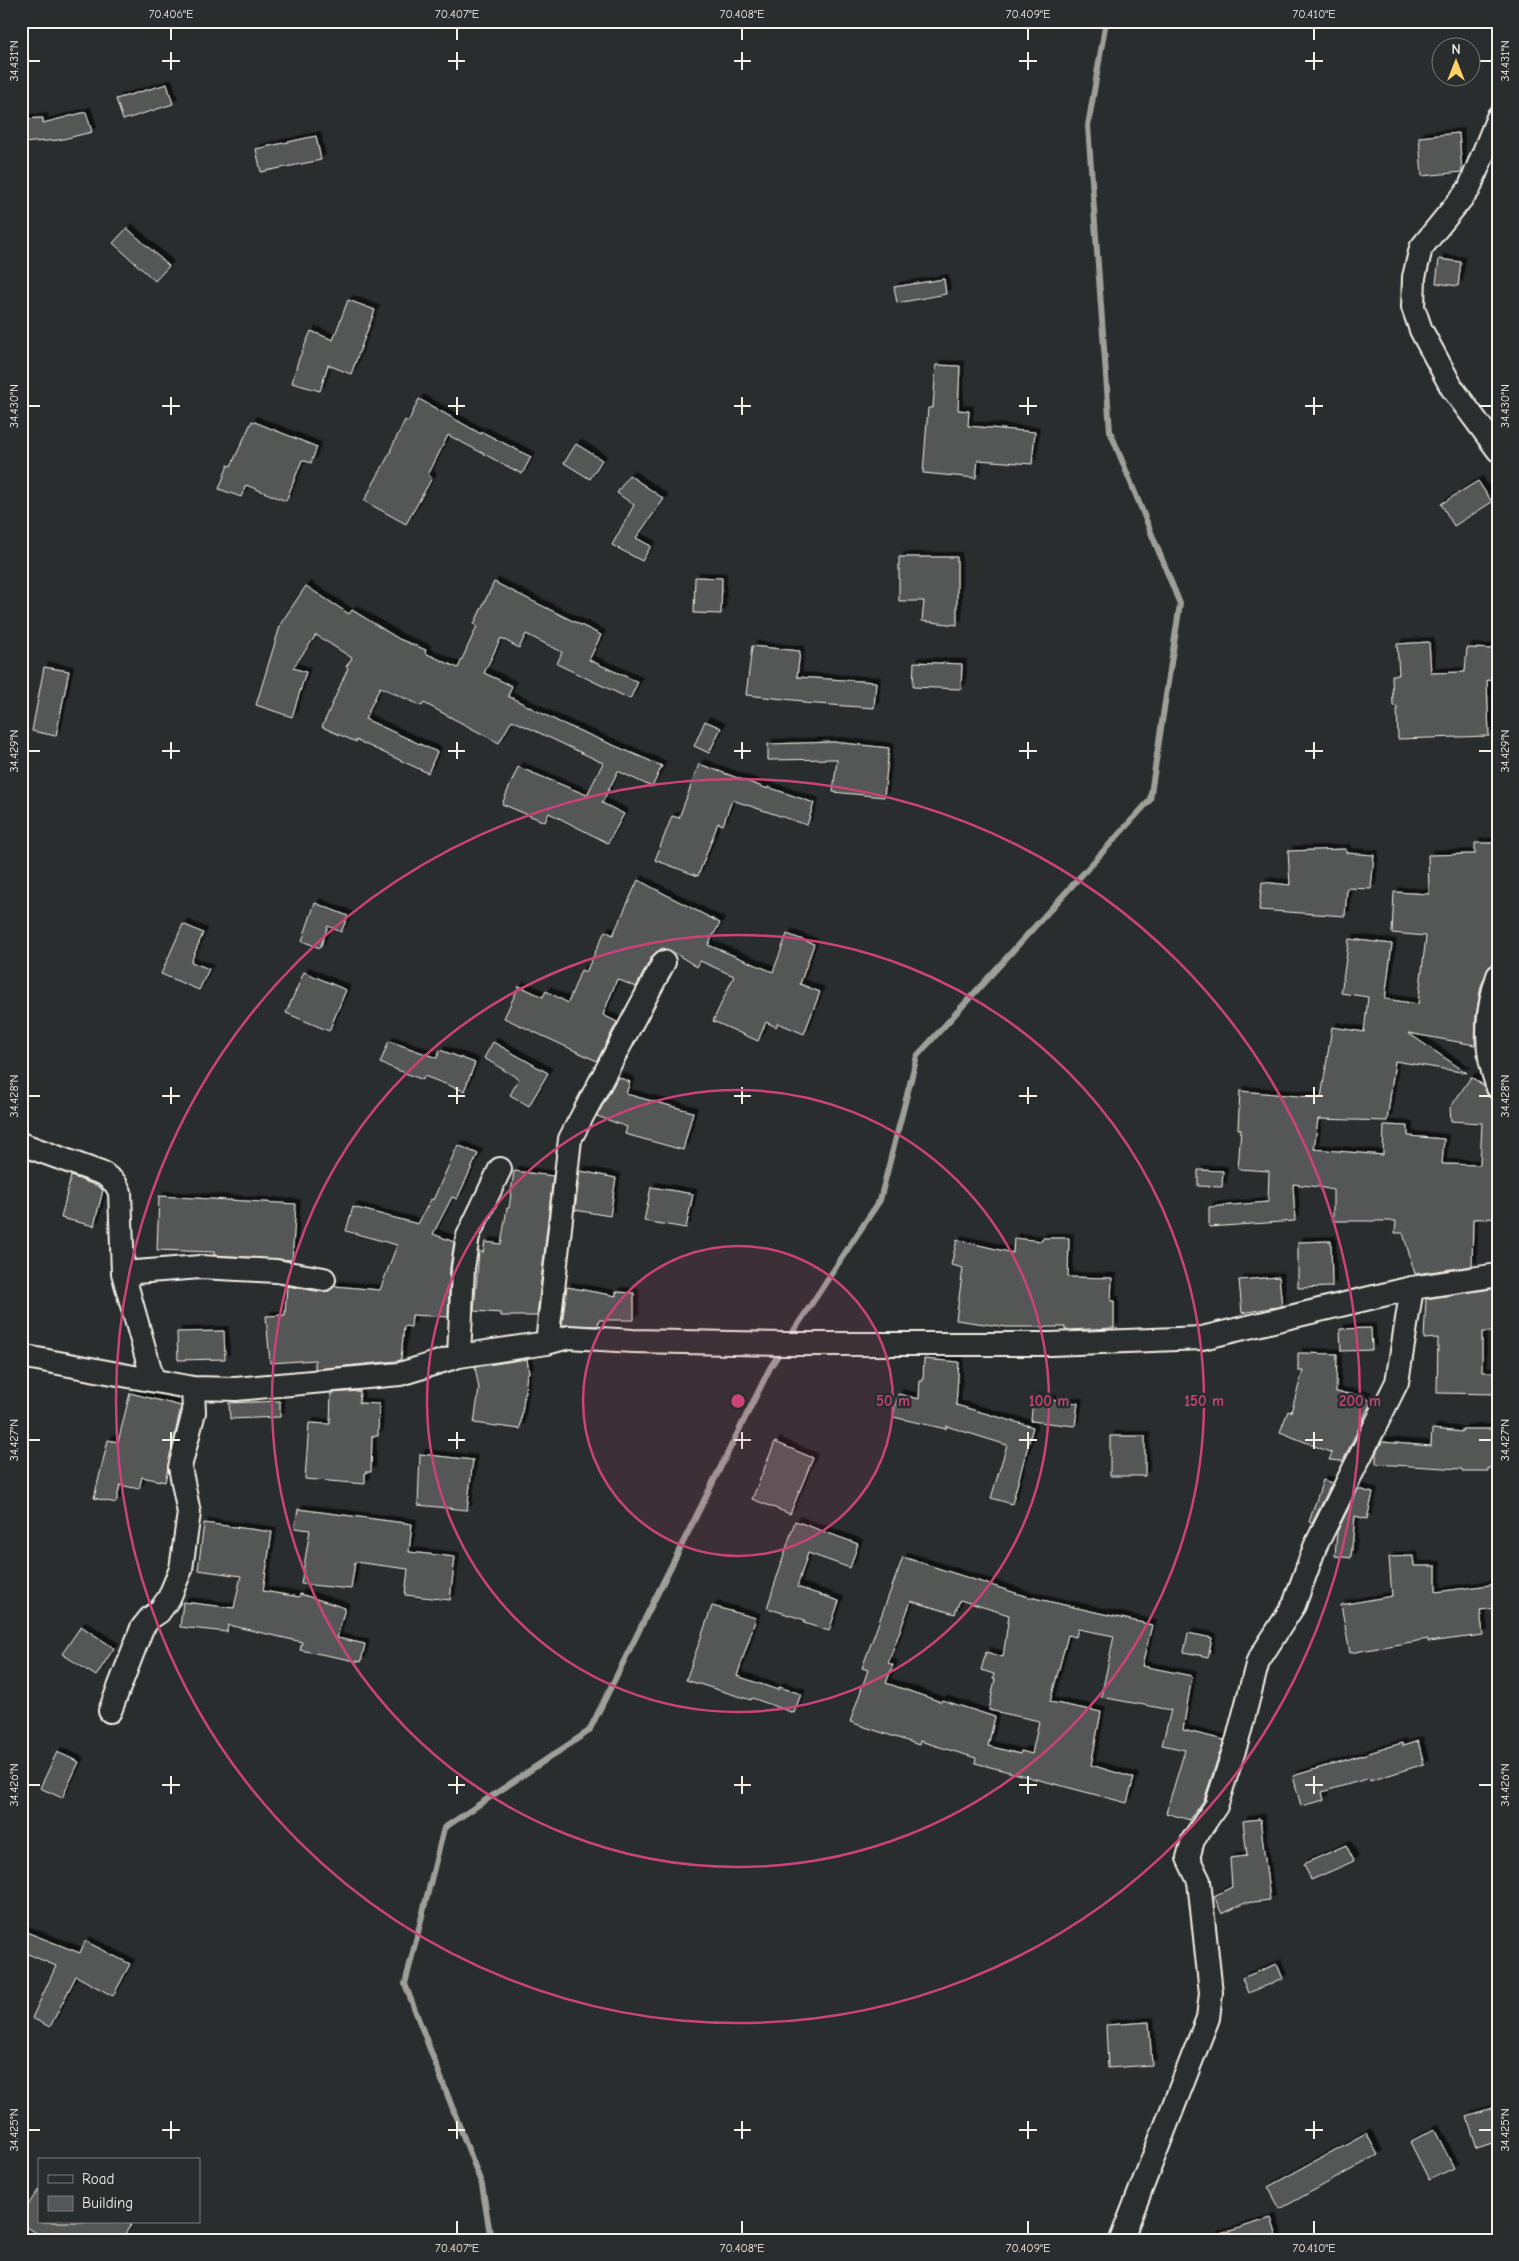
<svg xmlns="http://www.w3.org/2000/svg" width="1519" height="2261" viewBox="0 0 1519 2261" font-family="'Comic Neue',sans-serif">
	<style>
		.lines { fill: none; stroke-linecap: round; stroke-linejoin: round }
		.stream { stroke: #9f9f9a; stroke-width: 6 }
		.building { fill: #555756; stroke: #f4f1e8; fill-rule: evenodd; filter: url(#shadow) }
		.minor-casing { stroke: #f4f1e8; stroke-width: 26 }
		.minor { stroke: #2a2d2e; stroke-width: 22 }
		.ticks { fill: none; stroke: #f4f1e8; stroke-width: 2 }
		.ring { fill: none; stroke: #cc4377; stroke-width: 2.5 }
		.centre { fill: #cc4377; stroke: #2a2d2e; stroke-width: 2.5 }
		.ring-label { font-size: 15px; text-anchor: middle; font-weight: bold; fill: #cc4377; stroke: #2a2d2e; stroke-width: 5; stroke-linejoin: round; paint-order: stroke }
		.neatline { fill: none; stroke: #f4f1e8; stroke-width: 2 }
		.ticks-label { font-size: 12px; text-anchor: middle; fill: #f4f1e8 }
	</style>
	<defs>
		<filter id="shadow"><feDropShadow dx="4.5" dy="-4.5" stdDeviation="0" flood-color="#0009"/></filter>
	</defs>
	<rect width="100%" height="100%" fill="#2a2d2e"/>
	<filter id="ink" filterUnits="userSpaceOnUse"><feTurbulence type="fractalNoise" baseFrequency=".02" numOctaves="2"/><feDisplacementMap in="SourceGraphic" scale="10" xChannelSelector="R" yChannelSelector="G"/><feConvolveMatrix kernelMatrix="1 2 1 2 8 2 1 2 1" color-interpolation-filters="sRGB"/></filter>
	<g filter="url(#ink)">
		<g class="lines">
			<path class="stream" d="M789 1338 880 1200 917 1056 1150 800 1180 604 1110 431 1088 126 1106 21
				M491 2240 482 2185 405 1984 444 1828 589 1731 770 1368 782 1349"/>
		</g>
		<path class="building" d="M167 84 173 104 123 120 116 99Z
			M86 112 92 132 59 140 21 143V119L43 118V123Z
			M1459 133 1462 172 1422 176 1419 137Z
			M316 136 321 160 261 172 256 149Z
			M127 228 169 266 155 281 113 243Z
			M1439 259 1461 262 1458 286 1436 283Z
			M944 279 946 294 897 303 894 287Z
			M348 300 375 310 351 374 328 365 320 391 292 383 298 361 311 331 333 340Z
			M936 365 960 366 958 410 969 411 968 426 1035 432 1032 464 978 460 976 478 923 473 928 408H933Z
			M419 399 481 434 482 432 531 457 522 474 448 435 428 475 432 478 406 524 364 501 391 451H390L405 420 408 422Z
			M252 421 317 447 311 463 302 460 286 501 246 485 241 497 219 489 228 465 231 466Z
			M576 444 602 460 590 479 564 463Z
			M629 475 664 499 636 538 651 546 642 561 612 545 634 505 617 493Z
			M1478 481 1492 502 1454 526 1441 504Z
			M899 557H957V625L922 621 924 601H899Z
			M695 577 722 578 721 614 694 613Z
			M494 582 601 635 589 660 638 682 630 699 557 664 562 652 526 634 519 648 501 638 484 673 512 686 508 696 559 722 662 766 652 787 618 771 602 803 624 814 608 843 549 813 545 822 502 804 518 767 587 795 603 763 512 720 499 743 424 703 422 706 380 687 365 719 437 752 428 773 356 740V742L322 727 348 668 346 667 352 658 316 635 293 668 306 672 292 717 256 705 281 623 306 586 349 614 352 610 399 639 426 650 425 653 458 668 477 626 474 624Z
			M1429 642 1431 673 1465 672 1467 648 1496 649 1494 681 1487 680 1489 736 1398 739 1397 706H1393L1392 675H1399L1397 644Z
			M752 646 800 651 797 677 876 682 874 708 803 703V701L746 695Z
			M914 662 962 664 961 689 913 687Z
			M44 667 69 671 56 736 32 731Z
			M705 721 721 728 709 753 694 746Z
			M834 742 889 748 884 797 833 792 837 759 768 760V744Z
			M699 764 768 789V787L814 803 807 825 732 800 723 825 718 823 698 876 655 860 672 816 679 818Z
			M1475 843H1498V963L1489 967 1481 986 1476 1016 1475 1045 1408 1033 1467 1073 1395 1061 1387 1121 1318 1119 1314 1149 1383 1155 1384 1125 1408 1126V1136L1444 1139 1442 1164 1480 1165 1482 1123 1451 1121 1450 1108 1471 1077 1483 1085 1489 1097 1498 1101V1218L1473 1219 1472 1266 1415 1274 1403 1233H1395L1396 1221H1333V1190L1319 1187 1293 1184 1295 1221 1209 1227V1207L1268 1202 1269 1171 1238 1169 1241 1129H1238L1240 1091 1321 1098 1332 1027 1364 1032 1368 997 1341 993 1349 939 1392 944 1385 999 1418 1004 1426 936 1392 933 1394 892 1429 894 1428 855 1475 854Z
			M1346 849V853L1374 855 1371 889 1347 888 1345 916 1259 910 1262 882 1290 885 1288 851Z
			M638 880 720 923 708 945 773 972 787 934 814 944 800 984 820 992 804 1034 778 1023 776 1027 766 1022 758 1041 713 1021 734 976 700 961 697 967 670 950 662 948 652 956 636 987 617 979 603 1015 617 1022 597 1061 504 1018 519 986 543 997 546 991 568 1003 581 970 586 972 605 931 613 935Z
			M315 903 348 916 341 932 328 926 320 948 302 941Z
			M183 924 203 933 191 962 209 969 199 990 161 974Z
			M304 972 346 990 329 1031 286 1013Z
			M389 1041 437 1058 440 1050 475 1063 464 1091 424 1076 423 1080 380 1063Z
			M493 1042 548 1073 529 1106 510 1095 519 1079 484 1058Z
			M618 1077 630 1082 626 1094 693 1112 683 1150 625 1134 627 1127 597 1116Z
			M458 1145 478 1154 457 1199 452 1197 433 1234 454 1242 450 1267 448 1317 412 1315 411 1327 404 1326 401 1360 397 1361 315 1369V1360L270 1363 266 1316 285 1315 287 1286 322 1292 329 1291 335 1286 380 1290 397 1245 346 1231 353 1207 418 1224 431 1199 433 1200Z
			M1198 1170 1223 1171 1222 1187 1198 1186Z
			M514 1171 553 1176 537 1316H501V1313L474 1311 479 1251 483 1253 485 1242 501 1244 507 1208H509Z
			M580 1171 616 1178 610 1216 575 1210Z
			M71 1176 97 1186 103 1190 94 1226 61 1218Z
			M651 1187 693 1194 686 1228 644 1221Z
			M159 1196 296 1204 292 1260 214 1255V1252L157 1250Z
			M1014 1238 1042 1241V1238H1069L1068 1277 1112 1278 1111 1301H1114V1328L1065 1330V1327H1006L956 1320 963 1268 951 1265 957 1240 1013 1253Z
			M1331 1241 1332 1287 1298 1288V1242Z
			M1279 1277 1282 1306 1242 1313 1239 1280Z
			M567 1287 616 1296V1292L634 1293V1320H599L598 1326 562 1325Z
			M1498 1288V1332H1482V1372H1498V1394L1437 1393 1438 1338 1424 1339 1426 1299Z
			M1371 1328 1372 1350 1341 1351 1340 1329Z
			M224 1331 225 1359 178 1360 177 1332Z
			M1298 1353 1337 1354 1336 1392 1365 1396 1371 1402 1343 1461 1329 1460 1332 1453 1280 1432 1288 1411 1291 1412 1303 1371H1298Z
			M527 1359 529 1373 527 1374 520 1429 474 1423 479 1389 475 1367Z
			M924 1359 959 1362 956 1405 1033 1427 1012 1504 991 1498 1007 1445 946 1426V1429L893 1417 898 1394 919 1399 920 1381H923Z
			M360 1391 359 1403 379 1404 378 1436H372L371 1472H365V1484L305 1479 309 1423 330 1424 331 1393Z
			M130 1393 181 1406 165 1482 142 1477 139 1489 120 1485 116 1503 94 1498 108 1440 118 1442Z
			M1033 1398 1078 1403 1075 1426 1031 1421Z
			M280 1401V1417L230 1419 229 1403Z
			M1432 1429 1462 1432V1429H1498V1468H1488V1471H1462V1469L1376 1464V1453L1382 1442 1431 1446Z
			M1110 1436H1145V1476H1110Z
			M775 1442 813 1458 790 1514 752 1499Z
			M420 1454 473 1460 467 1510 418 1505Z
			M1323 1480 1332 1483 1312 1524 1309 1522Z
			M1358 1489 1373 1493 1367 1519 1355 1516 1351 1558 1335 1556 1337 1532Z
			M298 1509 412 1524 409 1552 455 1557 450 1600 405 1595 408 1569 355 1562 351 1589 301 1584 310 1530 295 1528Z
			M795 1521 858 1544 850 1568 808 1553 797 1587 839 1601 829 1631 804 1623 805 1620 767 1608Z
			M204 1523 272 1532 263 1591 299 1597 300 1594 345 1608 337 1638 365 1644 361 1662 300 1650 302 1642 228 1625 227 1632 180 1627 183 1602 234 1608 241 1576 198 1570Z
			M1413 1556 1414 1566H1436V1592L1498 1584V1608L1480 1610 1483 1635 1428 1642V1639L1350 1653 1341 1605 1392 1596 1389 1557Z
			M903 1557 1025 1596 1152 1625 1142 1666 1192 1676 1183 1730 1224 1740 1204 1800 1190 1820 1166 1813 1185 1750 1162 1745 1171 1710 1101 1697 1114 1636 1078 1629 1076 1637 1068 1635 1050 1702 1101 1712 1091 1765 1134 1778 1127 1803 975 1763 976 1758 920 1741 919 1745 850 1722 868 1670 862 1668ZM960 1600 1009 1615 1003 1657 986 1652 981 1670 994 1674 993 1679H995L989 1710 1039 1721 1032 1754 1021 1751 1020 1754 988 1746 995 1717 942 1700 941 1702 886 1683 893 1665 888 1663 911 1601 955 1614Z
			M712 1606 756 1618 737 1676 778 1690 779 1687 801 1694 794 1713 752 1698 751 1700 686 1680Z
			M81 1626 114 1648 96 1676 62 1654Z
			M1188 1633 1212 1638 1208 1657 1184 1652Z
			M1418 1741 1424 1764 1370 1781V1778L1322 1792 1324 1800 1301 1806 1293 1776 1402 1743 1403 1746Z
			M57 1752 79 1762 62 1798 40 1788Z
			M1260 1819 1270 1900 1245 1903 1222 1914 1214 1896 1232 1887 1230 1858 1247 1856 1243 1821Z
			M1346 1845 1354 1861 1311 1880 1304 1864Z
			M21 1930 80 1953 85 1941 130 1964 113 1996 76 1976 50 2027 32 2018 56 1966 21 1951Z
			M1277 1964 1283 1979 1248 1993 1242 1978Z
			M1149 2022 1152 2065 1108 2068 1106 2025Z
			M1498 2107V2141L1477 2148 1467 2117Z
			M1434 2129 1454 2168 1429 2180 1410 2142Z
			M1366 2133 1378 2155 1280 2209 1268 2187Z
			M39 2189V2222H133L121 2240H47L21 2223V2215Z
			M1271 2218 1278 2240H1214V2236Z"/>
		<g class="lines">
			<g class="minor-casing">
				<path id="minor" d="M1498 117 1469 189 1421 248 1414 277 1413 307 1421 330 1452 388 1498 450
					M1498 976C1485 1014 1484 1050 1498 1088
					M21 1144 104 1174 115 1183 120 1192 123 1273 153 1380
					M123 1273 200 1267 276 1271 324 1279
					M547 1343 570 1139 664 962
					M21 1356 193 1388 194 1412 180 1467 189 1513 181 1569 169 1598 159 1612 150 1618 142 1628 110 1711
					M459 1356 463 1268 468 1236 500 1169
					M193 1388 236 1389 400 1374 459 1356 547 1343 569 1337 633 1341 785 1344H1051L1202 1338 1412 1288 1498 1275
					M1121 2240 1208 2018 1211 1993 1199 1881 1188 1858 1193 1840 1216 1806 1238 1738 1258 1661 1294 1605 1315 1547 1397 1382 1412 1288"/>
			</g>
			<use href="#minor" class="minor"/>
		</g>
	</g>
	<path class="ticks" d="M171 28V40M457 28V40M742 28V40M1028 28V40M1314 28V40M171 52V70M457 52V70M742 52V70M1028 52V70M1314 52V70M28 61H40M162 61H180M448 61H465M734 61H751M1019 61H1037M1305 61H1323M1479 61H1492M171 397V415M457 397V415M742 397V415M1028 397V415M1314 397V415M28 406H40M162 406H180M448 406H465M734 406H751M1019 406H1037M1305 406H1323M1479 406H1492M171 742V759M457 742V759M742 742V759M1028 742V759M1314 742V759M28 751H40M162 751H180M448 751H465M734 751H751M1019 751H1037M1305 751H1323M1479 751H1492M171 1087V1104M457 1087V1104M742 1087V1104M1028 1087V1104M1314 1087V1104M28 1096H40M162 1096H180M448 1096H465M734 1096H751M1019 1096H1037M1305 1096H1323M1479 1096H1492M171 1432V1449M457 1432V1449M742 1432V1449M1028 1432V1449M1314 1432V1449M28 1440H40M162 1440H180M448 1440H465M734 1440H751M1019 1440H1037M1305 1440H1323M1479 1440H1492M171 1776V1794M457 1776V1794M742 1776V1794M1028 1776V1794M1314 1776V1794M28 1785H40M162 1785H180M448 1785H465M734 1785H751M1019 1785H1037M1305 1785H1323M1479 1785H1492M171 2121V2139M457 2121V2139M742 2121V2139M1028 2121V2139M1314 2121V2139M28 2130H40M162 2130H180M448 2130H465M734 2130H751M1019 2130H1037M1305 2130H1323M1479 2130H1492M457 2221V2234M742 2221V2234M1028 2221V2234M1314 2221V2234"/>
	<circle cx="738" cy="1401" r="155" fill="#cc4377" fill-opacity=".12"/>
	<g class="ring">
		<circle cx="738" cy="1401" r="155"/>
		<circle cx="738" cy="1401" r="311"/>
		<circle cx="738" cy="1401" r="466"/>
		<circle cx="738" cy="1401" r="622"/>
	</g>
	<circle cx="738" cy="1401" r="8" class="centre"/>
	<g class="ring-label">
		<text x="893" y="1406">50 m</text>
		<text x="1049" y="1406">100 m</text>
		<text x="1204" y="1406">150 m</text>
		<text x="1360" y="1406">200 m</text>
	</g>
	<rect width="1519" height="2261" fill="none" stroke="#2a2d2e" stroke-width="55"/>
	<rect x="38" y="2158" width="162" height="65" fill="#2a2d2e" stroke="#7b7b78"/>
	<rect x="48" y="2175" width="25" height="8" fill="#2a2d2e" stroke="#7b7b78"/>
	<text x="82" y="2184" font-size="15" fill="#f4f1e8">Road</text>
	<rect x="48" y="2196" width="25" height="15" fill="#555756" stroke="#7b7b78"/>
	<text x="82" y="2208" font-size="15" fill="#f4f1e8">Building</text>
	<g transform="translate(1456 62)"><circle r="24" fill="#2a2d2e" stroke="#7b7b78"/>
	<path d="M0-4L9 19L0 12L-9 19Z" fill="#ffd166"/>
	<text y="-8" font-size="14" font-weight="bold" text-anchor="middle" fill="#f4f1e8">N</text>
	</g>
	<rect x="28" y="28" width="1464" height="2206" class="neatline"/>
	<g class="ticks-label">
		<text x="171" y="18">70.406°E</text>
		<text x="457" y="18">70.407°E</text>
		<text x="742" y="18">70.408°E</text>
		<text x="1028" y="18">70.409°E</text>
		<text x="1314" y="18">70.410°E</text>
		<text transform="translate(14 61) rotate(-90)" y="4">34.431°N</text>
		<text transform="translate(1505 61) rotate(-90)" y="4">34.431°N</text>
		<text transform="translate(14 406) rotate(-90)" y="4">34.430°N</text>
		<text transform="translate(1505 406) rotate(-90)" y="4">34.430°N</text>
		<text transform="translate(14 751) rotate(-90)" y="4">34.429°N</text>
		<text transform="translate(1505 751) rotate(-90)" y="4">34.429°N</text>
		<text transform="translate(14 1096) rotate(-90)" y="4">34.428°N</text>
		<text transform="translate(1505 1096) rotate(-90)" y="4">34.428°N</text>
		<text transform="translate(14 1440) rotate(-90)" y="4">34.427°N</text>
		<text transform="translate(1505 1440) rotate(-90)" y="4">34.427°N</text>
		<text transform="translate(14 1785) rotate(-90)" y="4">34.426°N</text>
		<text transform="translate(1505 1785) rotate(-90)" y="4">34.426°N</text>
		<text transform="translate(14 2130) rotate(-90)" y="4">34.425°N</text>
		<text transform="translate(1505 2130) rotate(-90)" y="4">34.425°N</text>
		<text x="457" y="2252">70.407°E</text>
		<text x="742" y="2252">70.408°E</text>
		<text x="1028" y="2252">70.409°E</text>
		<text x="1314" y="2252">70.410°E</text>
	</g>
</svg>
